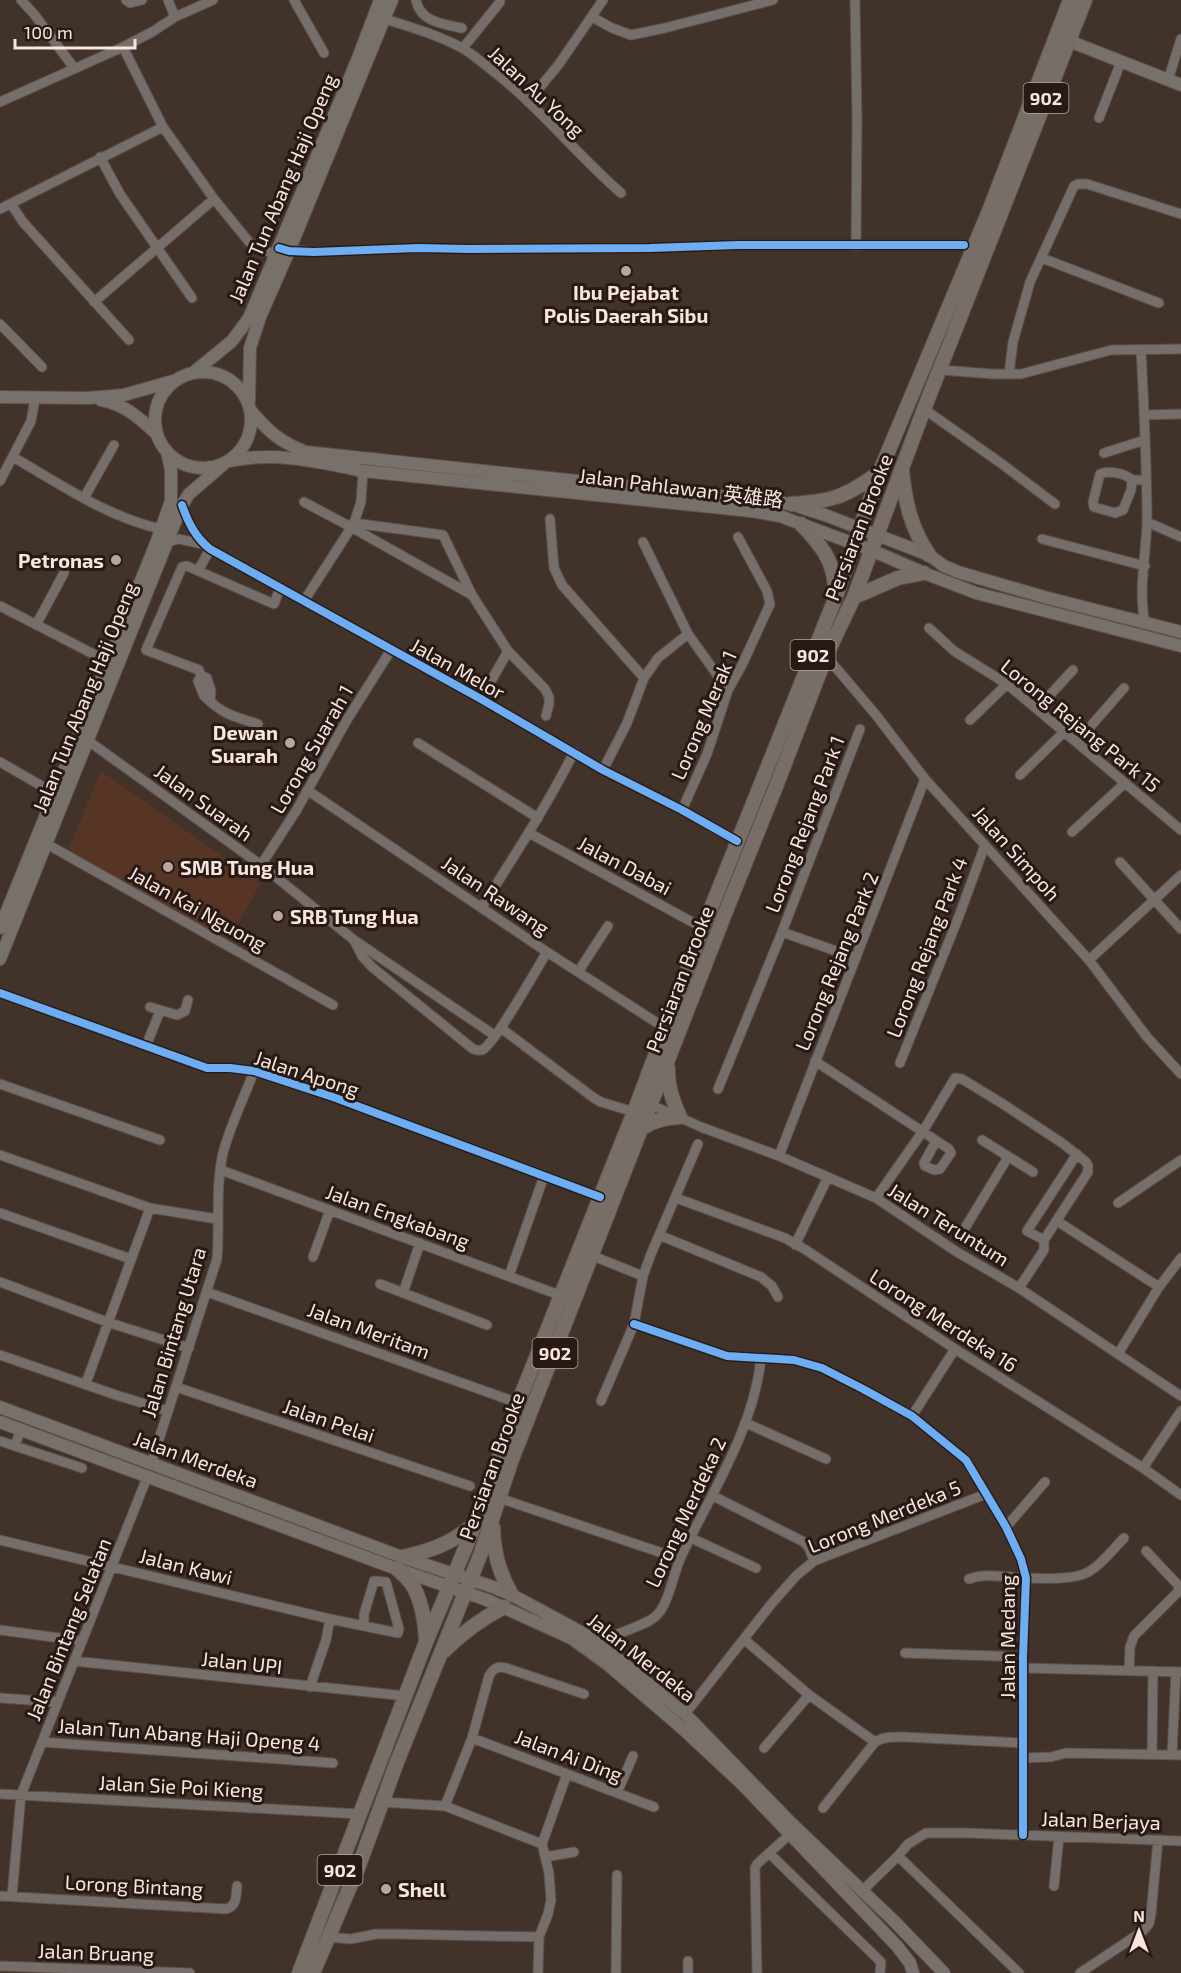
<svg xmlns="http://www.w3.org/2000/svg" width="1181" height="1973" viewBox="0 0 1181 1973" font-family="'Exo 2','Noto Sans SC',sans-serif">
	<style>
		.built { fill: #573525 }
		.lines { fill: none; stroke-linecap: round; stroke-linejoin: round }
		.street-casing { stroke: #5d4f48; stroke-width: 11 }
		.secondary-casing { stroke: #5d4f48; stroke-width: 14 }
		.primary-casing { stroke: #5d4f48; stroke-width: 16 }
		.street { stroke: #756e6a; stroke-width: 9 }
		.secondary { stroke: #78706b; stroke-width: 12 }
		.primary { stroke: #786e68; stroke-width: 14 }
		.cycleway-casing { stroke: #271a14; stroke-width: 11 }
		.cycleway { stroke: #6dadf4; stroke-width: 8 }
		.poi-dot { fill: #b8a69e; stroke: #271a14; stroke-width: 2 }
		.labels { text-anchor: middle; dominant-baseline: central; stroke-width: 6; stroke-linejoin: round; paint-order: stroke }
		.shield { fill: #271a14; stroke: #b9a8a0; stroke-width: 1.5 }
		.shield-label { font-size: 18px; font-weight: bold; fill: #f8e5dc }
		.street-label { font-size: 20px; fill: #f8e5dc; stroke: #271a14 }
		.poi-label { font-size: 20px; font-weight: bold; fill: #f8e5dc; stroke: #271a14; text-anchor: start }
	</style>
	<rect width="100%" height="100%" fill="#41322a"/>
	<path class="built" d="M101 771 261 883 228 942 70 852 69 848Z"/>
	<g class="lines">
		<g class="street-casing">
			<path id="street" d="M21 0 34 14 74 68
				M126 0 130 3 142 0
				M168 0 175 17
				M294 0 324 53
				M416 0C420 22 443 24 462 28
				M855 0 857 119 856 246
				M592 17 612 28 631 35 665 28 773 0
				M385 19C411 27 438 35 462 48 471 53 480 61 488 67 537 104 575 153 621 193
				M123 47 163 127 214 199 250 243 275 255
				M463 48 500 2
				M1168 80 1181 39
				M0 102 123 47 152 32 175 17 213 0
				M528 102 559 64 603 0
				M1099 118 1121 62
				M100 157 120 194 192 298
				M11 204 23 222 129 340
				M0 209 163 127
				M284 249 314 252 418 248 469 249 650 248 738 245H964
				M1042 258 1159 303
				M94 302 214 199
				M0 324 42 367
				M1141 350C1144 407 1147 464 1147 522 1146 555 1138 591 1145 623
				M941 370 993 374H1021L1111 350 1181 349
				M1009 374 1013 342 1030 282 1074 186 1078 184H1087L1181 214
				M924 409 1002 464 1055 504
				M1145 415 1181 414
				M1104 453 1145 440
				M13 457C60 484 107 517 161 529
				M1132 480 1131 490 1123 510 1115 513 1094 507 1093 502 1100 474C1108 470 1125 473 1132 480H1146
				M0 481 31 421 35 399
				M84 498 114 445
				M304 502 351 527 472 595
				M182 505C188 522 195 537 210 549L481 699 603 770 682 810 737 841
				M550 519 554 568 562 585 644 678
				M1147 522 1181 537
				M354 523 443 535 472 595 508 651 545 689 549 697V704L546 716
				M1042 539 1145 566
				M167 542 179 539 202 544
				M643 542 688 634 728 690
				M198 571 210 549
				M304 601 354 523 361 502 363 471
				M0 606 107 661
				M36 625 64 573
				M929 628 954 651 1007 684 1181 830
				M826 656 876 715 925 779 1089 960 1147 1037 1181 1074
				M201 677 199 670 146 650 182 567 187 566 274 604 280 588
				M481 699 508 651
				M210 701 211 691 207 678 202 676 198 681 204 696C224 715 232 716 258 724
				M1037 709 1073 670
				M970 720 1007 684
				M87 740 261 865 354 940 494 1035
				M1077 742 1124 688
				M418 743 538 818
				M0 762 54 793
				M603 770 627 723 644 678 658 658 688 634
				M1020 775 1064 732
				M307 790 547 952 665 1028
				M682 810 707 754 728 690 742 665 770 604 767 591 738 537
				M1072 832 1125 783
				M529 833 703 928
				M45 843 333 1005
				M1120 862 1181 929
				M261 865 296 811 348 718 391 650
				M482 907C514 856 547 806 574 752
				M782 932 856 958
				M355 942 362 956 372 967 473 1049C476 1050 478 1051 482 1050 495 1044 537 968 547 952
				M1089 960 1181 875
				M578 972 608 926
				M0 993 207 1068H230L254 1071 333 1097 600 1197
				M150 1007 177 1015 185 1011 188 1000
				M501 1028 594 1098 601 1102 634 1112
				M146 1046 160 1011
				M815 1061 949 1149 951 1153 940 1169 934 1170 925 1166 924 1163 936 1141
				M900 1063 959 916 985 845
				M0 1084 160 1140
				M718 1089 782 932 860 729
				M647 1103 701 1127 779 1156 876 1198 957 1252 1019 1288 1181 1396
				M982 1140 1033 1172
				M0 1155 150 1208 217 1219
				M779 1156 925 779
				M221 1170 562 1296
				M676 1198 785 1238 806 1250 955 1349 1143 1468 1181 1495
				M876 1198 923 1131 955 1078 962 1079 1003 1104 1062 1143 1085 1161 1088 1165V1172L1044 1240V1250L1019 1288
				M1118 1203 1181 1160
				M0 1213 131 1259
				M1057 1221 1159 1287
				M962 1233 1008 1157
				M659 1235 761 1277 772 1286 778 1297
				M1044 1240 1027 1231 1077 1154
				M795 1245 828 1177
				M593 1256 643 1276
				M313 1257 330 1210
				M509 1276 544 1176
				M0 1282 107 1322 189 1348
				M380 1284 487 1325
				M207 1292 518 1403
				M403 1293 420 1243
				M634 1324 727 1356 794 1360 822 1368 863 1389 912 1416 966 1460 1006 1527 1021 1559 1026 1578 1023 1657V1835
				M1118 1354 1159 1287 1181 1258
				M0 1355 116 1395 168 1411
				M86 1383 150 1208
				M176 1387 470 1486
				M601 1401 634 1324 643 1276 651 1254 698 1144
				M912 1416 955 1349
				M746 1423 826 1459
				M21 1429 15 1446 82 1468
				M0 1441 15 1446
				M151 1464 217 1259C220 1225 215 1188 223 1153 230 1126 244 1098 254 1071
				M1143 1468 1181 1411
				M713 1496 804 1542 809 1548 814 1561
				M499 1498 680 1559
				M1006 1527 1045 1482
				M691 1538 756 1568
				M0 1540 330 1619 398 1633 399 1629 386 1582 374 1581 364 1614V1625
				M969 1579C982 1574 996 1576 1011 1577 1032 1578 1073 1582 1090 1571 1103 1563 1113 1549 1124 1538
				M0 1630 82 1641
				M745 1640 809 1695 875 1742
				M597 1642C610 1636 647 1625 656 1616 669 1604 673 1574 681 1557 711 1493 753 1431 761 1359
				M905 1653 1023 1657
				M74 1661 406 1696
				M1023 1668 1181 1672
				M1129 1670 1130 1647 1134 1636 1179 1591 1178 1585 1146 1551
				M310 1687 326 1640 330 1619
				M0 1698 58 1702
				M685 1714 772 1603 797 1575 814 1561 986 1494
				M472 1738 654 1807
				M42 1742 333 1763
				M764 1748 809 1695
				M1152 1754 1153 1671
				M1172 1755 1176 1672
				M1023 1758 1051 1757 1066 1753 1181 1755
				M617 1793 633 1756
				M0 1794 360 1814
				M382 1802 445 1806 542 1844
				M445 1806 472 1738 489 1676C494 1668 497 1666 506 1668L584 1694
				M823 1808 875 1742C884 1736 895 1737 905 1737L1023 1743
				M769 1853 881 1962 880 1973
				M898 1856 1019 1973
				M545 1857 574 1852
				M1054 1886 1059 1837
				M862 1891 898 1856 908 1844 926 1833H967L1181 1841
				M0 1896 226 1909C237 1906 236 1896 237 1886
				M12 1896 21 1795 148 1475
				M327 1937 351 1939 376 1934H395L539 1937
				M0 1966 190 1973
				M538 1973 539 1937 548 1914 551 1900 549 1873 542 1844 567 1774
				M616 1973 617 1875
				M688 1973V1961
				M757 1973 755 1868 757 1864 789 1835
				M1080 1973 1143 1931 1149 1924 1151 1914 1158 1840"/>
		</g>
		<g class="secondary-casing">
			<path id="secondary" d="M1069 41 1181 85
				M155 420a48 48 0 1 1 96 0a48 48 0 1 1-96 0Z
				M193 373 232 341 249 318 358 58 380 0
				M0 397 88 398 124 395 173 381
				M101 400C125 404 140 419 157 434
				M249 401 250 348 260 317 289 251 392 0
				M251 411C269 432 280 442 306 452L791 504 825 515 929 555 944 566 958 572 1044 597 1181 632
				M230 461C273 451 319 462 363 471L751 511 780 516 801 524 871 550 924 573 976 593 1181 646
				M0 928 155 546 171 501V470L167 452
				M0 959 182 505 189 494 225 463
				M0 1407 402 1557 493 1587 512 1595 577 1630 597 1642 685 1714 789 1821 895 1922 944 1973
				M0 1422 397 1569 487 1600 571 1638 607 1664 683 1729 742 1784 897 1946 910 1963 913 1973"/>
		</g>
		<g class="primary-casing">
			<path id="primary" d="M902 470C905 502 911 528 929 555
				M791 504C834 501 845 497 880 472
				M801 524C820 544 835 561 835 590
				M854 597 898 578 924 573
				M642 1128C655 1120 665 1118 680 1117 673 1102 667 1085 668 1068
				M493 1528C494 1553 499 1573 512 1595
				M402 1557C431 1551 453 1543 475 1523
				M397 1569C402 1573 407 1578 411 1583 421 1598 425 1622 426 1640
				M444 1651C462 1633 481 1619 504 1607
				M299 1973 424 1647 477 1520 518 1403 634 1112 703 928 835 599 880 471 989 211 1070 0
				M313 1973 358 1868 397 1762 481 1553 511 1462 726 911 777 784 826 656 854 597 924 409 1085 0"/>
		</g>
		<use href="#street" class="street"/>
		<use href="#secondary" class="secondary"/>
		<use href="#primary" class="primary"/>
		<g class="cycleway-casing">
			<path id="cycleway" d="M279 248 289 251 314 252 418 248 469 249 650 248 738 245H964
				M182 505C188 522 195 537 210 549L481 699 603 770 682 810 737 841
				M0 993 207 1068H230L254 1071 333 1097 600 1197
				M634 1324 727 1356 794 1360 822 1368 863 1389 912 1416 966 1460 1006 1527 1021 1559 1026 1578 1023 1657V1835"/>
		</g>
		<use href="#cycleway" class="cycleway"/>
	</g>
	<g class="poi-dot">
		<circle cx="626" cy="271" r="6"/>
		<circle cx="116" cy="560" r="6"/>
		<circle cx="290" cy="743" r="6"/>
		<circle cx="168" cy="867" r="6"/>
		<circle cx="278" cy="916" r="6"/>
		<circle cx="386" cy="1889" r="6"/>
	</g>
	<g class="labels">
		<g class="shield">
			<rect x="1023.5" y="83" width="45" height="30" rx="4.5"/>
			<rect x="790.5" y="640" width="45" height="30" rx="4.5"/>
			<rect x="532.5" y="1338" width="45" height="30" rx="4.5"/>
			<rect x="317.5" y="1855" width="45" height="30" rx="4.5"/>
		</g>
		<g class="shield-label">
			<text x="1046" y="98">902</text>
			<text x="813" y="655">902</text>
			<text x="555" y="1353">902</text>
			<text x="340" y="1870">902</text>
		</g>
		<g class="street-label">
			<text transform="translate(537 91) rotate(43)">Jalan Au Yong</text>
			<text transform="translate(282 188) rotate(-67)">Jalan Tun Abang Haji Openg</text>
			<text transform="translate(681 487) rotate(7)">Jalan Pahlawan 英雄路</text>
			<text transform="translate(858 527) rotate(-69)">Persiaran Brooke</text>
			<text transform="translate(458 668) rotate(29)">Jalan Melor</text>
			<text transform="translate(84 697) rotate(-68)">Jalan Tun Abang Haji Openg</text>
			<text transform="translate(703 715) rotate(-67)">Lorong Merak 1</text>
			<text transform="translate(1081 725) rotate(39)">Lorong Rejang Park 15</text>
			<text transform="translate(311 749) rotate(-60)">Lorong Suarah 1</text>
			<text transform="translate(204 802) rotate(36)">Jalan Suarah</text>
			<text transform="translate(804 824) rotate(-69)">Lorong Rejang Park 1</text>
			<text transform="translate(1017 853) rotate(48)">Jalan Simpoh</text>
			<text transform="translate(625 865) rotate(28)">Jalan Dabai</text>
			<text transform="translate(496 895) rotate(34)">Jalan Rawang</text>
			<text transform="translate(198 908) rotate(29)">Jalan Kai Nguong</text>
			<text transform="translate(926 947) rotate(-69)">Lorong Rejang Park 4</text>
			<text transform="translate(836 961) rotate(-68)">Lorong Rejang Park 2</text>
			<text transform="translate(679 979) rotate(-69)">Persiaran Brooke</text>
			<text transform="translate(307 1073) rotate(18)">Jalan Apong</text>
			<text transform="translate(398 1216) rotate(20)">Jalan Engkabang</text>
			<text transform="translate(949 1224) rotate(32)">Jalan Teruntum</text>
			<text transform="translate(944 1320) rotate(33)">Lorong Merdeka 16</text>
			<text transform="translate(369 1330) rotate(20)">Jalan Meritam</text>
			<text transform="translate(173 1332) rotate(-73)">Jalan Bintang Utara</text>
			<text transform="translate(329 1420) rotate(19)">Jalan Pelai</text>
			<text transform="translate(196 1459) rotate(20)">Jalan Merdeka</text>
			<text transform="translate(491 1466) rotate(-70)">Persiaran Brooke</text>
			<text transform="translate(685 1512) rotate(-65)">Lorong Merdeka 2</text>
			<text transform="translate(884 1516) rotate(-22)">Lorong Merdeka 5</text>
			<text transform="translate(186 1566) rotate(14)">Jalan Kawi</text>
			<text transform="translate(68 1629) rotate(-68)">Jalan Bintang Selatan</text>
			<text transform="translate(1007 1637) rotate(-90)">Jalan Medang</text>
			<text transform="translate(642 1657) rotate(38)">Jalan Merdeka</text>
			<text transform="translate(242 1662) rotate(6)">Jalan UPI</text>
			<text transform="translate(189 1734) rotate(4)">Jalan Tun Abang Haji Openg 4</text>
			<text transform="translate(569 1755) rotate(21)">Jalan Ai Ding</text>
			<text transform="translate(181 1786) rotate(3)">Jalan Sie Poi Kieng</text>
			<text transform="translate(1101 1820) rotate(2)">Jalan Berjaya</text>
			<text transform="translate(134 1885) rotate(3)">Lorong Bintang</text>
			<text transform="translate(96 1952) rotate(2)">Jalan Bruang</text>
		</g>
		<g class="poi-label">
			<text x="626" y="292" text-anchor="middle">Ibu Pejabat<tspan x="626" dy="23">Polis Daerah Sibu</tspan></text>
			<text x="104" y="560" text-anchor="end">Petronas</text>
			<text x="278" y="732" text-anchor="end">Dewan<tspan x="278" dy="23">Suarah</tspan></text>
			<text x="180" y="867">SMB Tung Hua</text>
			<text x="290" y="916">SRB Tung Hua</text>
			<text x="398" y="1889">Shell</text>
		</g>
	</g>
	<g transform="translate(1139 1931)" stroke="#271a14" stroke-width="4.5" paint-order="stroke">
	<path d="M0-4.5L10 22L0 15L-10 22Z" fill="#f8e5dc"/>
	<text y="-9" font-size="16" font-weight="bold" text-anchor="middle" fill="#f8e5dc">N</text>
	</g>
	<path d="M15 39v9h120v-9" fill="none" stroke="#f8e5dc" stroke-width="3"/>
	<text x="24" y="39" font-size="18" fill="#f8e5dc" stroke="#271a14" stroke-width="4.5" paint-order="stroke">100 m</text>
</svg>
